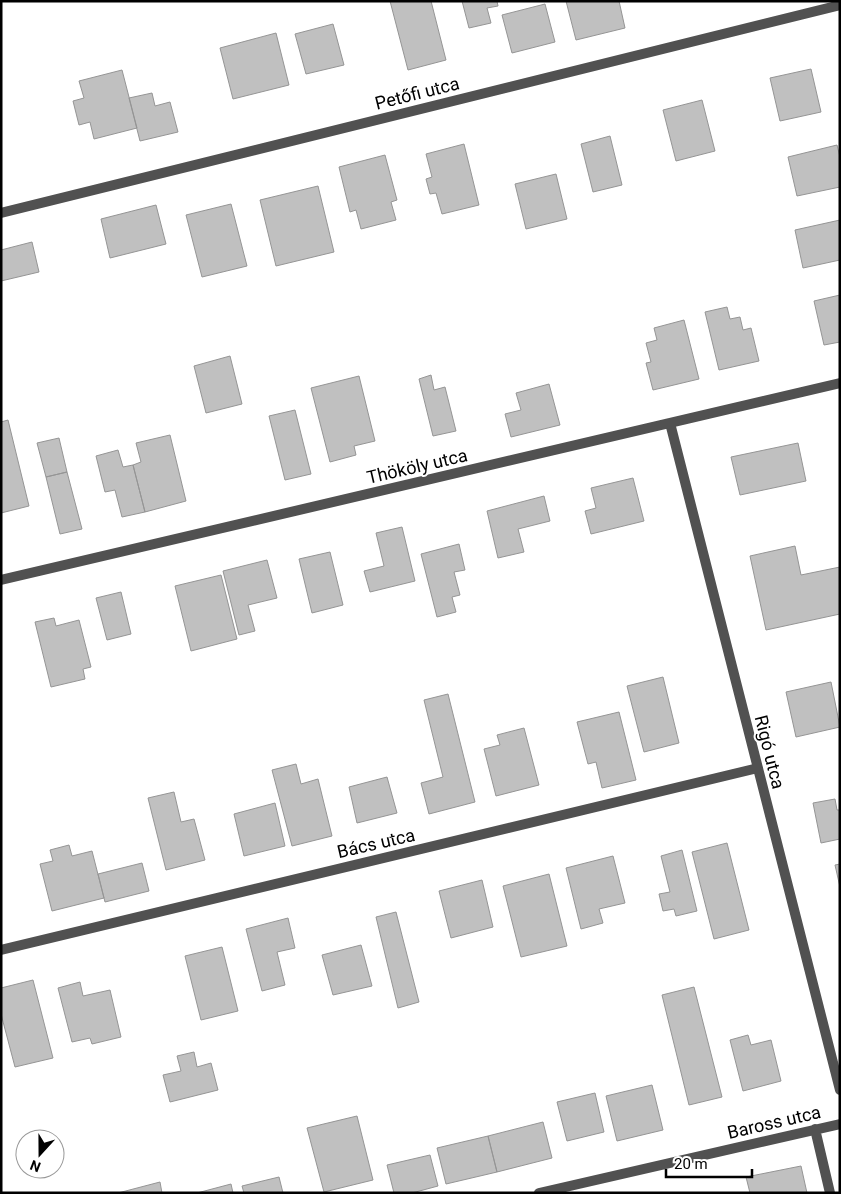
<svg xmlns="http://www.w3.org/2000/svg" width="841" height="1194" viewBox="0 0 841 1194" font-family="Roboto,sans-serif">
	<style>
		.building { fill: #c0c0c0; stroke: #959595 }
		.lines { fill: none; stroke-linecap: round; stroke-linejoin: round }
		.street { stroke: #515151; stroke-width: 10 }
		.labels { text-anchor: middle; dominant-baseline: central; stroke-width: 4; stroke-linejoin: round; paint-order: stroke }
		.street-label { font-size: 18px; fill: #000; stroke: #fff }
	</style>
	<rect width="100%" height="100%" fill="#fff"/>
	<path class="building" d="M390 1H431L446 60 408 70Z
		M462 1H497L498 6 487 8 491 23 469 28Z
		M566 1H619L625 28 576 40Z
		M545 4 555 42 512 53 502 15Z
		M333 24 344 65 306 74 295 34Z
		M276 33 289 85 233 99 220 48Z
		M811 69 821 112 780 121 770 78Z
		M122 70 137 128 94 139 90 122 79 125 73 101 84 98 79 81Z
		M152 93 155 106 170 102 178 132 140 141 129 98Z
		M702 100 715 151 676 161 663 110Z
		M610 136 622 185 593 192 581 144Z
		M464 144 479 205 442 214 436 193 430 194 426 179 432 177 426 154Z
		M837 145 840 157V187L797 196 788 157Z
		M385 155 397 200 391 202 396 220 361 229 356 210 350 212 339 167Z
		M556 174 567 219 526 229 515 184Z
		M318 186 334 252 276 266 260 200Z
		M231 204 247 266 202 277 186 215Z
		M156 205 166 244 110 258 101 219Z
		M840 220V260L803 268 795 230Z
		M32 242 39 272 1 281V250Z
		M840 295V342L824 345 814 301Z
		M727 307 730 319 740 317 743 330 751 328 759 361 719 370 705 312Z
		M684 320 699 379 653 390 646 363 651 362 646 343 657 340 654 328Z
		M230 356 242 404 206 413 194 366Z
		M431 375 434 390 445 387 456 431 433 436 419 379Z
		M359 376 375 441 354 446 356 455 330 462 311 388Z
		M549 384 560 425 511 437 505 414 521 410 516 393Z
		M295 410 311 474 285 480 269 416Z
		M8 420 29 506 1 513V422Z
		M170 435 186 501 145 512 133 465 141 462 136 443Z
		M59 438 67 472 46 477 37 443Z
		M798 443 806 481 740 495 731 457Z
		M118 450 123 467 133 465 145 512 122 517 115 490 105 492 96 456Z
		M67 472 82 529 60 534 46 477Z
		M633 478 644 521 591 534 585 511 596 508 591 488Z
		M544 496 550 521 518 529 524 552 498 558 487 511Z
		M402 527 415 581 370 592 364 571 384 566 376 533Z
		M459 544 465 570 454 572 460 595 452 597 456 612 437 617 421 554Z
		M795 546 801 575 840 567V614L766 630 750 556Z
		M330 552 343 605 312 613 299 559Z
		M267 560 277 598 248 605 255 631 239 635 223 571Z
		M221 575 237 639 191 651 175 586Z
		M121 592 131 634 107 640 96 598Z
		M54 618 56 626 79 620 91 667 83 669 85 679 51 687 35 622Z
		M663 677 679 743 644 752 627 686Z
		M831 682 840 727 796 737 786 692Z
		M448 694 475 802 429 814 421 783 443 777 424 700Z
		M619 712 636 780 602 788 596 762 588 764 577 722Z
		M524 728 539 785 496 796 484 749 500 745 497 735Z
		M296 764 301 784 318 779 332 836 292 846 272 770Z
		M387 777 397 813 357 823 349 787Z
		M174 792 181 822 194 819 205 860 166 870 148 798Z
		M835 799 837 810H840V839L821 843 813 803Z
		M275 803 285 846 244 856 234 814Z
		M727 843 749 930 714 939 692 852Z
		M69 845 72 856 92 851 104 898 52 911 40 864 53 861 50 850Z
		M682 850 697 911 676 916 674 909 663 911 659 894 670 892 661 856Z
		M613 856 625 903 599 909 603 923 581 929 566 868Z
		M142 863 149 891 105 902 98 874Z
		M840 864V887L835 865Z
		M549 874 567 946 521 957 503 886Z
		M482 880 493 927 451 938 439 891Z
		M396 912 419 1002 398 1008 376 917Z
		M288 918 295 948 277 952 285 985 262 991 246 929Z
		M361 945 372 986 333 995 322 955Z
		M222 947 238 1011 201 1020 185 956Z
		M33 980 53 1058 15 1067 1 1014V988Z
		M80 982 83 996 110 990 121 1037 92 1044 90 1038 72 1042 58 988Z
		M694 987 722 1097 689 1105 662 995Z
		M748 1035 751 1045 771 1040 781 1081 743 1091 730 1040Z
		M194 1052 197 1067 211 1063 218 1090 170 1102 163 1075 181 1071 177 1056Z
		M652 1085 663 1130 617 1141 606 1096Z
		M595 1093 604 1132 567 1141 557 1102Z
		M357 1116 373 1180 324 1192 307 1128Z
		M543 1122 552 1158 497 1172 488 1136Z
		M488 1136 497 1172 446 1184 437 1148Z
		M430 1155 438 1186 412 1193H394L387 1165Z
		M801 1166 807 1193H750L746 1177Z
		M279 1177 283 1193H244L242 1186Z
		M160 1182 162 1193H118Z
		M231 1184 233 1193H197Z"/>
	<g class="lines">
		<path class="street" d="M1 213 840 5
			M670 423 840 1090
			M1 580 840 383
			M1 950 758 768
			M815 1129 830 1193
			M539 1193 840 1124"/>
	</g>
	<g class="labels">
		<g class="street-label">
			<text transform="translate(417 93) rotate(-14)">Petőfi utca</text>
			<text transform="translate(417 466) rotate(-13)">Thököly utca</text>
			<text transform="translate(770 752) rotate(76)">Rigó utca</text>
			<text transform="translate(376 843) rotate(-13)">Bács utca</text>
			<text transform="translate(774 1122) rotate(-13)">Baross utca</text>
		</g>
	</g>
	<rect width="841" height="1194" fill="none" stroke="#000000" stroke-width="5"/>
	<g transform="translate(40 1154) rotate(201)"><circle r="24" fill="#ffffff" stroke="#999999"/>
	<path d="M0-4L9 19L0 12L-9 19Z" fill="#000000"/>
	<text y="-8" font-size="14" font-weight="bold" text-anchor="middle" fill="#000000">N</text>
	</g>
	<path d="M666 1169v8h86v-8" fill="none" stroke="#000000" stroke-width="2.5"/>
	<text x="674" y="1169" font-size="15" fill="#000000" stroke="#ffffff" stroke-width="4" paint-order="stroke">20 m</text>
</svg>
